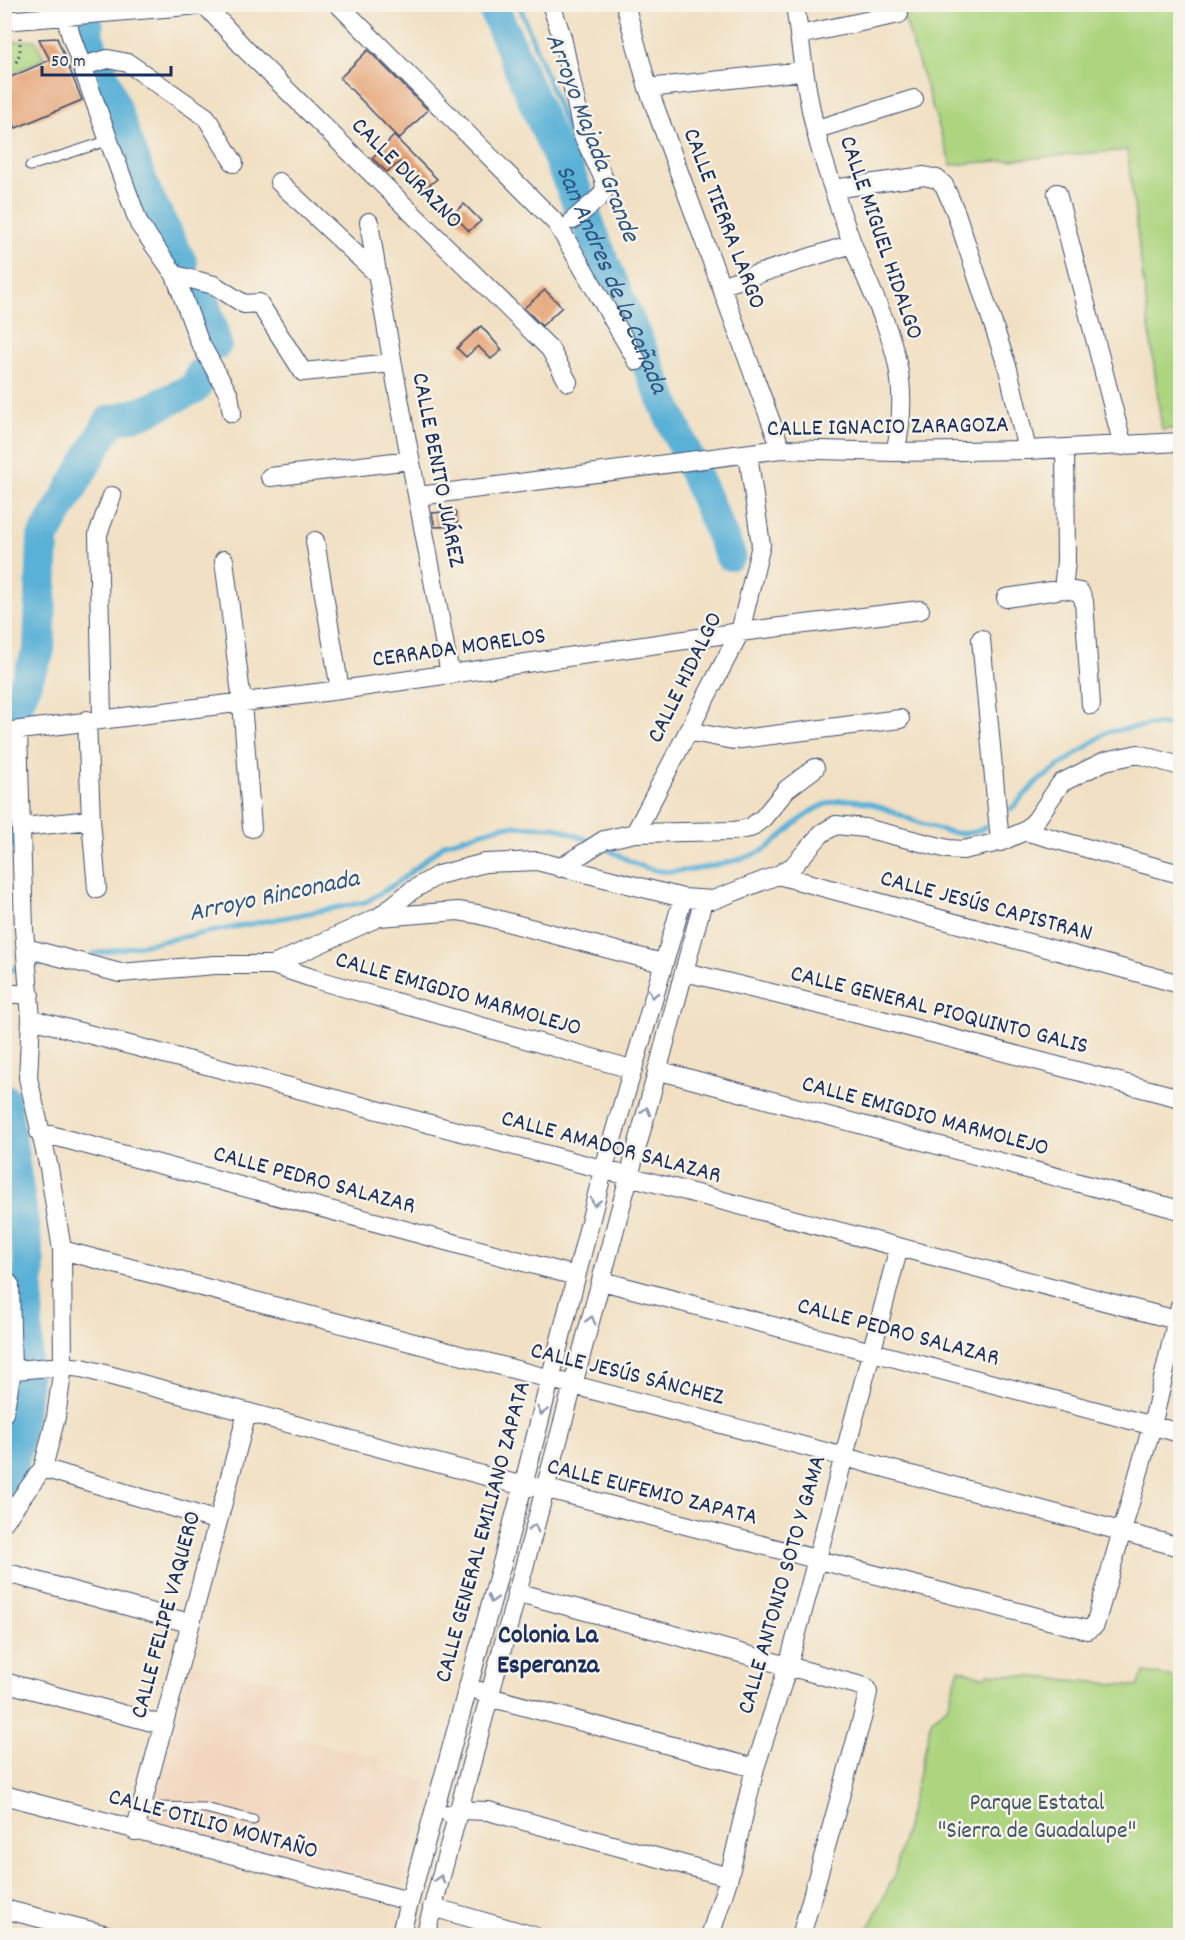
<svg xmlns="http://www.w3.org/2000/svg" width="1185" height="1940" viewBox="0 0 1185 1940" font-family="Dekko,sans-serif">
	<style>
		.built { fill: #f2d5bd }
		.green { fill: #add580; stroke: #64826f; stroke-width: 1.5 }
		.lines { fill: none; stroke-linecap: round; stroke-linejoin: round }
		.stream { stroke: #5ab1d7; stroke-width: 5 }
		.river { stroke: #5ab1d7; stroke-width: 32 }
		.building { fill: #e59e6e }
		.lane-casing { stroke: #3b4a6d; stroke-width: 11 }
		.street-casing { stroke: #3b4a6d; stroke-width: 20 }
		.path { stroke: #3b4a6d; stroke-width: 3; stroke-dasharray: 1.5 4.5; stroke-linecap: butt }
		.lane { stroke: #fff; stroke-width: 9 }
		.street { stroke: #fff; stroke-width: 18 }
		.oneway { stroke: #8d97ae }
		.labels { text-anchor: middle; dominant-baseline: central; stroke-width: 5; stroke-linejoin: round; paint-order: stroke }
		.street-label { font-size: 24px; fill: #1b2f5e; stroke: #f7f3e8 }
		.park-label { font-size: 24px; fill: #405866; stroke: #f7f3e8 }
		.water-label { font-size: 26px; font-style: italic; fill: #2e5682; stroke: #f7f3e8 }
		.neighbourhood-label { font-size: 26px; font-weight: bold; fill: #1b2f5e; stroke: #f7f3e8 }
	</style>
	<rect width="100%" height="100%" fill="#f7f3e8"/>
	<filter id="ink" filterUnits="userSpaceOnUse"><feTurbulence type="fractalNoise" baseFrequency=".0167" numOctaves="2"/><feDisplacementMap in="SourceGraphic" scale="12" xChannelSelector="R" yChannelSelector="G"/><feConvolveMatrix kernelMatrix="1 2 1 2 8 2 1 2 1" color-interpolation-filters="sRGB"/></filter>
	<filter id="wash" filterUnits="userSpaceOnUse"><feTurbulence type="fractalNoise" baseFrequency=".008" numOctaves="4" result="noise"/><feDisplacementMap in="SourceGraphic" scale="24" xChannelSelector="R" yChannelSelector="G"/><feGaussianBlur stdDeviation="1.35" result="paint"/><feColorMatrix in="noise" values="0 0 0 0 0 0 0 0 0 0 0 0 0 0 0 0 0 1.4 0 .05"/><feComposite in="paint" operator="in"/></filter>
	<g filter="url(#wash)">
		<rect width="100%" height="100%" fill="#f1e0c3"/>
		<path class="built" d="M190 1664 302 1687 290 1736 382 1758 380 1768 429 1782 402 1885 149 1822Z"/>
		<path class="green" d="M900 5H1180V428L1162 430 1127 150 951 165Z
			M35 40 44 58 5 77V42Z
			M959 1669 983 1677 989 1673 1138 1686 1144 1672 1180 1678V1935H865L894 1876 932 1719 947 1707Z"/>
		<g class="lines">
			<path class="stream" d="M519 4 730 555
				M1011 809 1037 782 1107 732 1149 725H1180
				M602 846C620 856 639 868 660 871 683 874 752 860 770 846 794 827 816 798 851 800 891 802 948 850 985 827
				M94 954 366 902 401 880 446 843 503 826 555 827 593 842
				M4 971 43 964"/>
			<g class="river">
				<path id="s1" d="M492 4 730 555"/>
				<path d="M88 27 87 35 92 49"/>
				<path d="M103 75 146 193 182 264"/>
				<path d="M198 294 205 307 216 344"/>
				<path d="M4 837 10 722 39 650 43 538 110 421 144 412 195 388 202 373"/>
				<path d="M4 1099 29 1262 25 1393 10 1481 4 1488"/>
			</g>
		</g>
		<g id="blocks">
			<path class="building" d="M57 38 82 100 16 128 4 102V80L50 60 39 39Z
				M368 50 428 110 399 139 340 78Z
				M394 136 437 179 426 188 400 162 387 172 372 158Z
				M464 204 481 221 469 231 453 214Z
				M545 290 562 307 542 326 524 308Z
				M481 326 502 350 491 359 478 346 466 357 457 348Z
				M455 511 458 526 435 527 432 513Z"/>
		</g>
	</g>
	<g filter="url(#ink)">
		<use href="#blocks" fill-opacity="0" stroke="#3b4a6d" stroke-width="1.5"/>
		<g class="lines">
			<g class="lane-casing">
				<path id="lane" d="M30 166 110 140
					M142 1804 153 1807 205 1808 253 1820"/>
			</g>
			<g class="street-casing">
				<path id="street" d="M71 4 65 14 71 36 139 224 175 275 199 341 229 395 232 413
					M338 4 557 224 637 361
					M551 4 562 37 583 136 604 179 605 189 600 197 573 220
					M625 4 648 88 781 449
					M795 4C802 56 808 111 824 161 833 189 842 216 852 243 881 319 916 366 895 452
					M205 5 246 50 550 349 568 382
					M4 21 213 4
					M799 35 899 14
					M82 66 108 59 128 63 206 117 234 163
					M648 88 804 71
					M817 129 914 99
					M279 182 377 274
					M833 189 924 176 937 179 944 185 956 213 1008 369 1027 450
					M1057 193 1123 446
					M369 222C392 374 424 524 450 675
					M175 275 214 285 244 304 259 303 303 372 392 363
					M723 285 852 244
					M270 477 410 460
					M419 496 781 449 895 452 1027 450 1180 442
					M315 541 340 690
					M224 560 242 702 252 828
					M1063 589 1066 561 1065 448
					M1006 598 1063 589 1080 592 1084 601 1091 705
					M981 639 1000 842
					M102 718 98 534 112 496
					M87 720 91 820 97 889
					M688 731 733 740 900 719
					M4 732 340 690 740 632 920 610
					M23 827 91 820
					M1025 831 1180 874
					M635 833 733 831 750 828 763 818 787 789 815 768
					M560 868 604 840 635 833 740 632 761 545 748 454
					M778 875 1180 984
					M379 917 458 911 477 914 662 963
					M26 948 120 973 215 965H273L379 917 411 891 438 875 485 863 537 861 683 898 713 900 778 875 793 866 822 833 836 825 865 828 948 849 963 850 1000 842 1025 831 1036 820 1061 783 1105 761 1138 754 1180 766
					M273 965 318 980 631 1069
					M685 972 878 1019 1180 1098
					M4 994H30
					M31 1019 1180 1321
					M657 1070 1180 1210
					M39 1132 576 1276
					M62 1250C435 1350 808 1445 1180 1547
					M4 1278 10 1285 12 1372 4 1413
					M602 1281 1180 1433
					M4 1371 63 1366 82 1368 523 1486 544 1488 1087 1630 1095 1625 1152 1426 1180 1306
					M43 1468 218 1521
					M4 1522 43 1468 56 1417 63 1366 62 1250 49 1168 28 1078 31 1019 24 929 18 731
					M4 1572 189 1623
					M516 1592 865 1687 868 1692 863 1715 801 1936
					M4 1682 163 1725
					M480 1691 489 1697 755 1768
					M4 1795 409 1901
					M450 1814 460 1810 488 1811 729 1877
					M135 1831 247 1413
					M432 1907 534 1936
					M4 1909 111 1936
					M400 1936 523 1486 603 1171 683 898
					M425 1936 703 901
					M710 1936 729 1877 755 1768 788 1666 817 1559 899 1247"/>
			</g>
			<path class="path" d="M4 63 16 62 20 53V37
				M4 106H6"/>
			<use href="#lane" class="lane"/>
			<use href="#street" class="street"/>
		</g>
		<defs><path id="oneway-chevron" d="M-2-3.5L2.5 0L-2 3.5" fill="none" stroke-width="1.6" stroke-linecap="round" stroke-linejoin="round" transform="scale(1.5)"/></defs>
		<g class="oneway">
			<use href="#oneway-chevron" transform="translate(653 994) rotate(106)"/>
			<use href="#oneway-chevron" transform="translate(646 1111) rotate(-75)"/>
			<use href="#oneway-chevron" transform="translate(595 1202) rotate(105)"/>
			<use href="#oneway-chevron" transform="translate(591 1320) rotate(-74)"/>
			<use href="#oneway-chevron" transform="translate(542 1411) rotate(104)"/>
			<use href="#oneway-chevron" transform="translate(534 1528) rotate(-75)"/>
			<use href="#oneway-chevron" transform="translate(492 1599) rotate(105)"/>
			<use href="#oneway-chevron" transform="translate(440 1879) rotate(-74)"/>
		</g>
	</g>
	<g class="labels">
		<g class="street-label">
			<text transform="translate(406 174) rotate(45)">CALLE DURAZNO</text>
			<text transform="translate(723 219) rotate(69)">CALLE TIERRA LARGO</text>
			<text transform="translate(880 238) rotate(71)">CALLE MIGUEL HIDALGO</text>
			<text transform="translate(888 428) rotate(-1)">CALLE IGNACIO ZARAGOZA</text>
			<text transform="translate(437 470) rotate(79)">CALLE BENITO JUÁREZ</text>
			<text transform="translate(459 649) rotate(-8)">CERRADA MORELOS</text>
			<text transform="translate(686 678) rotate(-64)">CALLE HIDALGO</text>
			<text transform="translate(986 907) rotate(15)">CALLE JESÚS CAPISTRAN</text>
			<text transform="translate(458 995) rotate(16)">CALLE EMIGDIO MARMOLEJO</text>
			<text transform="translate(939 1011) rotate(14)">CALLE GENERAL PIOQUINTO GALIS</text>
			<text transform="translate(925 1117) rotate(15)">CALLE EMIGDIO MARMOLEJO</text>
			<text transform="translate(611 1148) rotate(15)">CALLE AMADOR SALAZAR</text>
			<text transform="translate(314 1181) rotate(15)">CALLE PEDRO SALAZAR</text>
			<text transform="translate(898 1333) rotate(15)">CALLE PEDRO SALAZAR</text>
			<text transform="translate(627 1375) rotate(14)">CALLE JESÚS SÁNCHEZ</text>
			<text transform="translate(652 1493) rotate(14)">CALLE EUFEMIO ZAPATA</text>
			<text transform="translate(484 1532) rotate(-75)">CALLE GENERAL EMILIANO ZAPATA</text>
			<text transform="translate(783 1585) rotate(-74)">CALLE ANTONIO SOTO Y GAMA</text>
			<text transform="translate(167 1615) rotate(-75)">CALLE FELIPE VAQUERO</text>
			<text transform="translate(213 1825) rotate(15)">CALLE OTILIO MONTAÑO</text>
		</g>
		<g class="park-label">
			<text x="1037" y="1804">Parque Estatal<tspan x="1037" dy="28">"Sierra de Guadalupe"</tspan></text>
		</g>
		<g class="water-label">
			<text transform="translate(591 138) rotate(69)">Arroyo Majada Grande</text>
			<text stroke="none"><textPath href="#s1" startOffset="300">San Andres de la Cañada</textPath></text>
			<text transform="translate(274 897) rotate(-12)">Arroyo Rinconada</text>
		</g>
		<g class="neighbourhood-label">
			<text x="548" y="1636">Colonia La<tspan x="548" dy="30">Esperanza</tspan></text>
		</g>
	</g>
	<rect width="1185" height="1940" fill="none" stroke="#f7f3e8" stroke-width="24"/>
	<path d="M42 66v9h129v-9" fill="none" stroke="#1b2f5e" stroke-width="3"/>
	<text x="51" y="66" font-size="18" fill="#1b2f5e" stroke="#f7f3e8" stroke-width="4.5" paint-order="stroke">50 m</text>
</svg>
